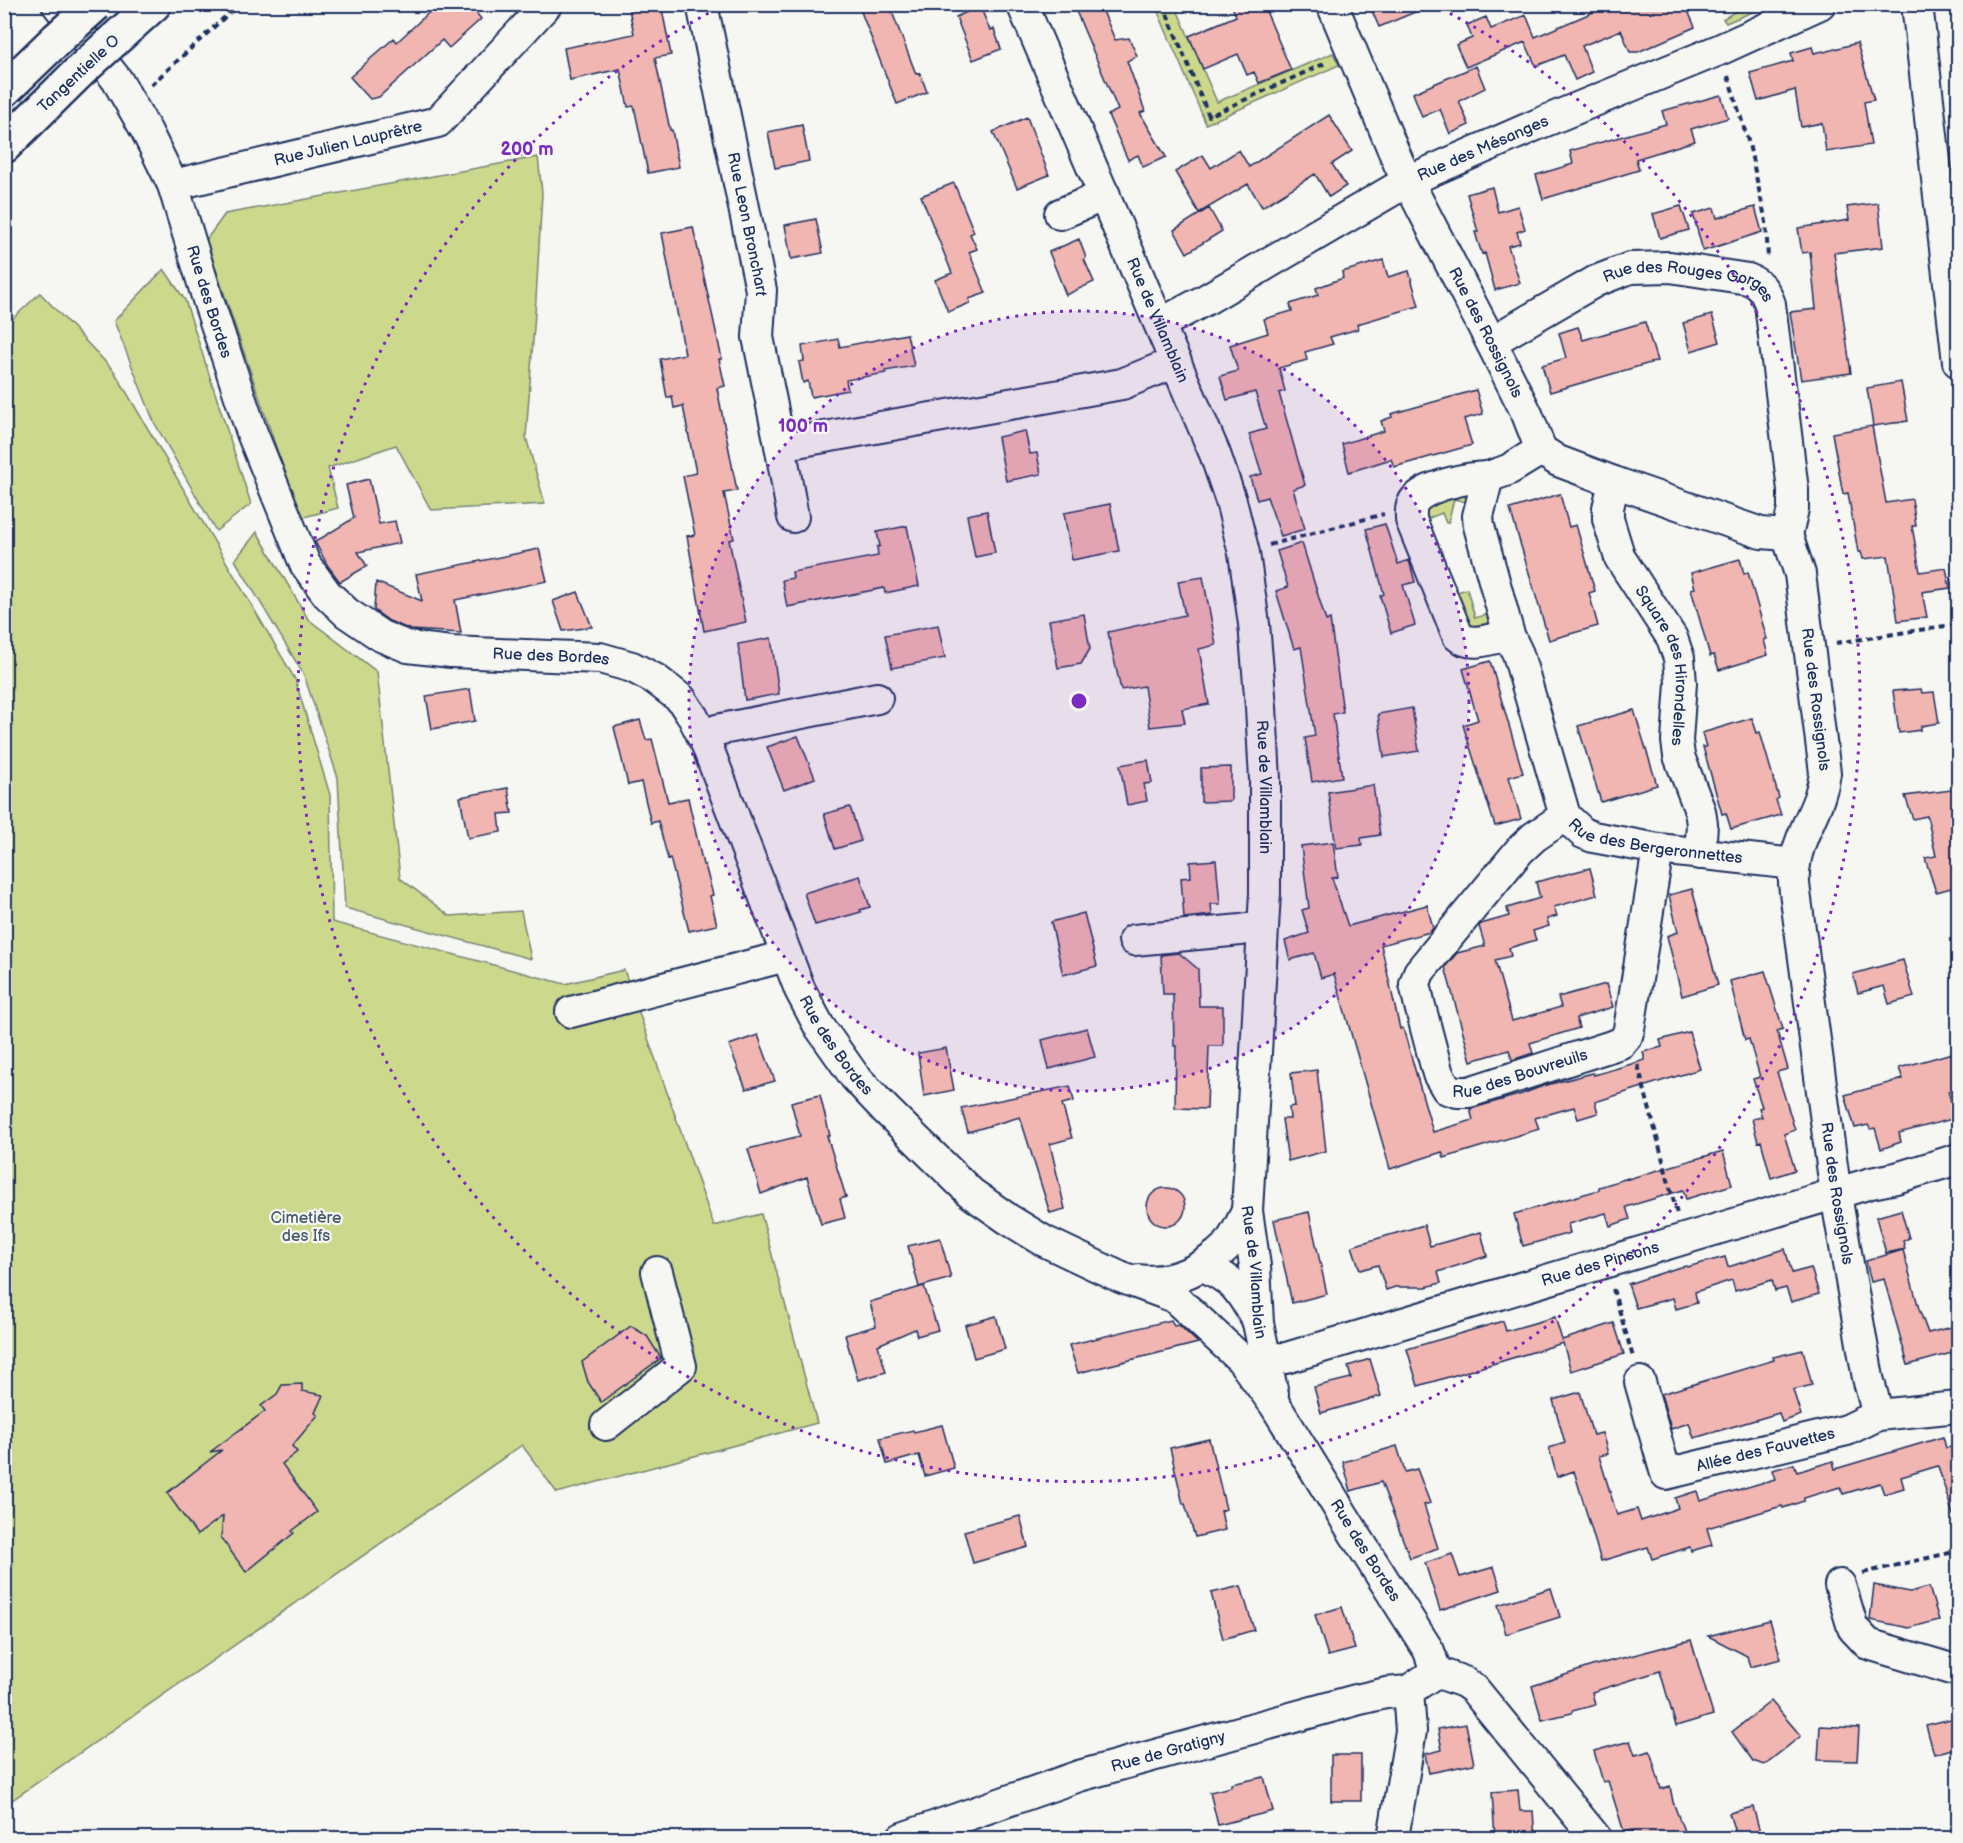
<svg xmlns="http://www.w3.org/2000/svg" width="1963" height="1843" viewBox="0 0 1963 1843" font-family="'Balsamiq Sans',sans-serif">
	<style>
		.green { fill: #ccd98c; stroke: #748475; stroke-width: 1.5 }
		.building { fill: #f1b5b2; stroke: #1b2f5e; stroke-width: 1.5 }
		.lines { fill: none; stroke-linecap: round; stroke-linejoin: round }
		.minor-casing { stroke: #1b2f5e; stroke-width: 34 }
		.major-casing { stroke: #1b2f5e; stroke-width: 38 }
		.path { stroke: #1b2f5e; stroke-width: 4; stroke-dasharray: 6 4.5; stroke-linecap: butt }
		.minor { stroke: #f6f6f2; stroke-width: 30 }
		.major { stroke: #f6f6f2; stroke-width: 33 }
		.major-bridge-casing { stroke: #1b2f5e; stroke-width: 38; stroke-linecap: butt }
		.major-bridge { stroke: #f6f6f2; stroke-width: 33 }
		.ring { fill: none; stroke: #7b2cbf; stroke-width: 3; stroke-dasharray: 3 6 }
		.labels { text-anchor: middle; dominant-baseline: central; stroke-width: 4.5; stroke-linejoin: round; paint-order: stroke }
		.street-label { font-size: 16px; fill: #1b2f5e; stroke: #f6f6f2 }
		.park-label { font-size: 16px; fill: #475a6a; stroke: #f6f6f2 }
		.centre { fill: #7b2cbf; stroke: #f6f6f2; stroke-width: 3 }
		.ring-label { font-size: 18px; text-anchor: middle; font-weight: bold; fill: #7b2cbf; stroke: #f6f6f2; stroke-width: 4.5; stroke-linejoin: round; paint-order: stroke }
	</style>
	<rect width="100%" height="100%" fill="#f6f6f2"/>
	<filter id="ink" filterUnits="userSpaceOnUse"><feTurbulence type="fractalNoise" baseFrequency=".0167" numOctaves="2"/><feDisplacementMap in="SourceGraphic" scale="12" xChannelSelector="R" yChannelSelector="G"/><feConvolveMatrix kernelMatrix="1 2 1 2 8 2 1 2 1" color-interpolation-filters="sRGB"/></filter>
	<g filter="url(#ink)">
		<path class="green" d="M1747 4 1769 5 1726 23 1723 19Z
			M1155 5H1175L1217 102 1333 53 1339 65 1206 124Z
			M538 157 542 193 536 299 526 437 545 504 431 510 396 445 328 468 338 508 300 518 206 240 225 214Z
			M164 269 185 300 251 504 216 531 154 422 114 321Z
			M40 293 114 371 295 679 330 795 332 922 565 984 624 970 714 1226 761 1214 817 1423 557 1493 522 1445 5 1805 4 327Z
			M1468 490 1469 503 1454 499 1448 523H1446L1442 513 1419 522 1418 507Z
			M257 532 308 619 377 672 400 878 450 916 521 911 531 959 345 908 338 778 304 675 235 560Z
			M1467 589 1475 618 1494 612V623L1473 634 1448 595Z"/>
		<path class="building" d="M438 4H469L481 19 449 48 442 40 379 97 370 99 350 77 394 38 397 42Z
			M653 4H661L671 55 655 58 670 130H672L679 167 648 173 634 106 628 107 620 69 570 80 564 48 634 34 629 9Z
			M858 4H889L916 74 920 73 927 92 897 104Z
			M1073 4H1100L1115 40 1129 38 1137 56 1127 61 1145 111 1140 113 1166 157 1143 167 1138 155 1128 160 1108 115 1118 110Z
			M1231 4H1263L1291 70 1259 83 1254 72 1247 75 1238 54 1203 69 1189 36 1236 16Z
			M1369 4H1432V5L1379 27Z
			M1612 4H1685L1695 27 1638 52H1630L1621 30 1582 46 1592 72 1575 80 1564 55 1536 66 1525 42 1466 67 1456 45 1472 38 1467 25 1486 17 1491 29 1526 15 1535 37Z
			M980 6 990 30 994 29 1001 49 973 60 956 17Z
			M1857 43 1874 100 1864 102 1871 145 1826 152 1822 123 1801 127 1795 90 1758 101 1750 73 1793 61 1791 53 1812 47 1814 53 1823 51 1824 52Z
			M1476 66 1485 88 1459 101 1469 125 1450 134 1440 109 1422 117 1413 93Z
			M1721 95 1728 118 1691 129 1695 141 1636 159 1639 170 1543 199 1536 175 1573 164 1570 151 1666 124 1662 111Z
			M1329 115 1352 151 1332 164 1346 186 1329 197 1315 174 1262 207 1248 184 1199 213 1175 172 1203 155 1211 168 1239 150 1249 167Z
			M1027 117 1049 175 1017 188 993 132Z
			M802 125 809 161 775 168 768 132Z
			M954 183 974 232 970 234 977 249 969 252 986 293 969 299 970 303 948 312 935 280 952 273 921 196Z
			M1492 187 1498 212 1518 206 1525 229 1517 232 1520 243 1508 246 1520 283 1495 290 1485 253 1482 254 1478 242 1475 232H1478L1467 194Z
			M1878 203 1883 247 1834 253 1851 373 1801 380 1790 312 1816 309 1810 252 1802 253 1798 228 1849 220 1847 207Z
			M1681 206 1689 230 1660 238 1653 214Z
			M1755 207 1762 232 1703 251 1693 214 1714 208 1717 218Z
			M1209 208 1222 231 1187 253 1174 230Z
			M816 219 823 253 791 259 785 225Z
			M693 227 722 359H719L725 386 717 388 737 491 724 493 734 539 729 540 746 622 704 631 687 536 695 535 683 476 696 473 683 406 674 408 672 396 667 398 660 359 685 354 662 233Z
			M1079 239 1086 258 1084 259 1094 282 1066 295 1049 252Z
			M1383 260 1388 277 1409 271 1419 306 1357 324 1358 329 1330 337 1333 344 1305 352 1307 360 1279 368 1285 391 1279 393 1305 485 1293 489 1305 529 1281 536 1267 497 1257 500 1250 477 1262 474 1249 434 1266 429 1255 392 1227 400 1220 376 1238 371 1230 345 1268 333 1264 319 1292 311 1290 304 1318 295 1316 288 1343 278 1342 272Z
			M1712 315 1720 342 1691 351 1683 323Z
			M1645 322 1657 361 1550 392 1542 365 1566 358 1559 333 1578 327 1583 340Z
			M907 334 914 366 885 371 886 373 846 380 848 390 811 397 808 381 803 383 799 362 804 361 802 346 838 339 840 347Z
			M1901 382 1908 421 1873 426 1867 388Z
			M1476 390 1483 414 1464 419 1472 445 1394 467 1391 459 1349 472 1342 444 1384 431 1381 421 1392 417 1391 414Z
			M1872 426 1886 503 1912 499 1916 526H1912L1920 572 1946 568 1950 588 1922 592 1927 617 1898 621 1888 556 1863 559 1861 552H1858L1848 493 1843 494 1832 433Z
			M1025 431 1030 454 1037 453 1041 474 1006 481 998 437Z
			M369 479 379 524 395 521 400 543 358 552 367 566 340 582 328 566 315 542 354 518 346 485Z
			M1560 494 1569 527 1576 525 1595 591 1589 593 1598 626 1549 640 1510 509Z
			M1110 504 1119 551 1072 560 1064 513Z
			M987 511 995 553 975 557 967 515Z
			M1385 524 1398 564 1409 560 1415 582 1403 585 1415 625 1391 633 1380 596 1384 594 1366 529Z
			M907 526 919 586 885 593 884 588 787 607 782 580 793 578 792 572 878 556 877 547 880 546 877 532Z
			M1302 543 1326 621 1330 619 1343 712 1333 714 1342 777 1312 782 1305 738 1315 736 1301 647 1294 649 1276 591 1288 587 1277 551Z
			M539 549 547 581 455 600 461 633 411 630 389 621 374 610 376 582 422 601 416 574Z
			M1740 559 1744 574 1748 572 1767 639 1764 640 1768 655 1719 670 1714 655 1710 656 1691 589 1695 588 1691 573Z
			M1203 577 1216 645 1199 649 1209 704 1182 709 1185 723 1150 727 1144 686 1121 690 1108 632 1185 615 1178 581Z
			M578 592 592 627 563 631 553 601Z
			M1084 614 1090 649 1081 664 1058 668 1049 620Z
			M938 625 945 658 892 668 885 635Z
			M771 638 779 694 745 700 738 644Z
			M1490 661 1523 773 1509 777 1521 819 1495 826 1463 725 1478 720 1463 669Z
			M470 689 475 721 432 729 426 696Z
			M1921 689 1922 693 1934 692 1939 723 1921 726V730L1899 733 1893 691Z
			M1412 708 1419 751 1384 757 1378 714Z
			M1634 710 1657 785 1601 802 1578 726Z
			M1752 718 1757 733 1760 732 1779 798 1776 800 1781 815 1731 829 1726 813 1722 814 1703 747H1706L1702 733Z
			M640 720 646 740 652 739 668 802 688 798 703 865H705L713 895 710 896 717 925 689 931 670 858 668 859 658 821 651 823 641 782 628 785 614 727Z
			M798 736 815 778 784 790 767 747Z
			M1148 760 1152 783 1144 784 1147 801 1127 805 1120 765Z
			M1231 767V801L1201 802V768Z
			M1373 785 1380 835 1361 838 1362 845 1336 848 1328 792Z
			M508 788 512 813 499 814 501 832 468 838 460 797Z
			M1959 789V886L1936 892 1925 858 1936 856 1927 816 1913 819 1905 796Z
			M850 807 861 841 835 849 824 814Z
			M1333 842 1338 877 1332 878 1348 926 1427 905 1433 928 1430 932 1381 945 1400 1029 1403 1028 1433 1132 1473 1120 1470 1109 1522 1094 1543 1086 1593 1073 1594 1075 1645 1060 1643 1052 1662 1047 1660 1040 1689 1032 1700 1069 1595 1102 1598 1113 1578 1119 1574 1107 1535 1118 1539 1129 1444 1158 1442 1152 1390 1169 1334 974 1321 978 1314 953 1290 960 1285 941 1309 933 1302 910 1309 908 1301 846Z
			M1216 860 1220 904H1211L1212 915 1184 918 1181 878 1191 877 1190 862Z
			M1590 868 1597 895 1554 907 1557 916 1547 919 1549 926 1533 931 1536 940 1509 948 1511 956 1495 960 1512 1021 1561 1007 1558 997 1606 984 1613 1007 1576 1018 1579 1028 1530 1043 1533 1053 1512 1060 1509 1050 1471 1061 1445 967 1457 953 1485 946 1479 926 1481 924 1509 916 1507 908 1540 898 1536 882Z
			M860 876 870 907 860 910 861 912 815 925 804 893Z
			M1692 889 1718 985 1682 996 1667 936 1678 932 1669 895Z
			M1084 913 1097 966 1063 975 1051 922Z
			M1179 953 1198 969 1199 1006H1223V1046H1209L1207 1109 1175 1108 1176 1046H1174L1173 994H1163L1161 955Z
			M1903 960 1914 997 1889 1004 1884 986 1858 993 1853 974Z
			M1765 971 1783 1029 1777 1031 1788 1069 1777 1072 1795 1130 1784 1134 1795 1170 1771 1178 1761 1141 1758 1142 1752 1119 1762 1117 1759 1108 1762 1107 1753 1079 1760 1077 1749 1039 1745 1040 1730 981Z
			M1087 1028 1095 1057 1049 1069 1042 1040Z
			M758 1035 775 1081 746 1089 729 1045Z
			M946 1048 954 1090 924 1096 918 1053Z
			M1959 1051V1088L1948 1091 1956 1118 1899 1133 1901 1142 1881 1149 1875 1128 1870 1129 1868 1125 1855 1128 1845 1095 1903 1079 1899 1068Z
			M1317 1070 1326 1151 1288 1161 1282 1119H1290L1289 1107 1295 1106 1291 1073Z
			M1070 1086 1074 1101 1062 1104 1072 1138 1050 1144 1065 1209 1050 1213 1020 1117 968 1132 961 1108Z
			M820 1095 830 1136H827L846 1197 840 1199 845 1218 821 1224 807 1177 761 1194 748 1149 800 1136 791 1102Z
			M1723 1151 1732 1185 1686 1199 1683 1190 1626 1207 1630 1219 1610 1226 1606 1213 1568 1224 1570 1233 1523 1246 1514 1214 1599 1190V1187L1628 1178V1179Z
			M1147 1207a19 19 0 1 1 38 0a19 19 0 1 1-38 0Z
			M1901 1210 1909 1238 1903 1241 1905 1249 1886 1253 1876 1217Z
			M1309 1212 1327 1294 1292 1303 1274 1220Z
			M1424 1225 1430 1246 1481 1232 1487 1256 1438 1272 1441 1283 1426 1287H1395L1386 1290 1378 1265 1360 1270 1352 1246Z
			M940 1238 951 1278 919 1287 908 1246Z
			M1785 1249 1792 1273 1811 1268 1819 1294 1791 1302 1786 1288 1775 1291 1772 1280 1735 1291 1732 1280 1695 1292 1697 1303 1676 1309 1673 1298 1636 1308 1628 1284 1677 1268 1686 1266 1687 1267 1725 1257 1728 1267Z
			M1903 1250 1919 1309 1928 1333 1959 1325V1351L1908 1365 1884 1279 1871 1282 1866 1261Z
			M924 1286 938 1330 917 1336 915 1329 878 1345 886 1372 858 1380 845 1335 876 1326 870 1302Z
			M996 1316 1005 1349 974 1358 965 1325Z
			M1555 1317 1562 1340 1614 1323 1624 1354 1571 1371 1563 1343 1418 1386 1407 1349 1503 1321 1506 1331Z
			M1171 1320 1174 1326 1179 1325 1198 1343 1078 1373 1069 1345Z
			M631 1326 647 1336 661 1358 601 1402 588 1382 582 1362Z
			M1803 1350 1812 1385 1793 1390 1801 1415 1782 1422 1779 1413 1694 1438 1689 1423 1671 1429 1661 1394 1774 1360 1773 1357Z
			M1370 1359 1381 1396 1321 1413 1314 1387 1351 1378 1348 1366Z
			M302 1384V1391L323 1395 315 1413 318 1415 292 1446 297 1452 282 1464 317 1512 292 1531 294 1533 246 1572 221 1538 223 1516 197 1535 167 1493 222 1450 210 1452 265 1411 261 1406 277 1394 282 1385Z
			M1580 1392 1593 1435 1602 1433 1605 1443 1608 1454 1599 1456 1617 1515 1637 1509 1641 1521 1678 1508 1675 1498 1697 1491 1700 1501 1775 1479 1772 1470 1794 1464 1797 1472 1833 1461 1835 1469 1943 1437 1946 1448 1959 1445V1514L1953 1515 1938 1466 1901 1477 1904 1488 1884 1494 1880 1483 1843 1494 1840 1487 1804 1498V1501L1783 1508 1782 1506 1707 1528 1712 1545 1691 1551 1690 1547 1652 1559 1648 1547 1601 1561 1574 1471 1557 1477 1549 1448 1565 1443 1553 1400Z
			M942 1425 954 1468 925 1476 919 1455 887 1464 880 1438 913 1430 914 1432Z
			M1209 1439 1226 1509 1221 1511 1225 1530 1195 1537 1185 1504H1183L1170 1448Z
			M1397 1446 1405 1472 1417 1469 1430 1503 1424 1505 1438 1548 1410 1558 1381 1482 1351 1491 1343 1462Z
			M1020 1516 1028 1547 973 1563 964 1531Z
			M1452 1554 1460 1577 1494 1567 1501 1590 1440 1610 1425 1563Z
			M1874 1585 1910 1592 1929 1587 1939 1620 1909 1628 1870 1620Z
			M1241 1586 1254 1630 1223 1639 1211 1593Z
			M1551 1588 1560 1617 1506 1634 1498 1605Z
			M1342 1607 1355 1649 1328 1656 1315 1615Z
			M1770 1620 1781 1659 1750 1667 1747 1656 1708 1636Z
			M1691 1640 1713 1715 1676 1726 1660 1671 1592 1692 1595 1705 1572 1711V1713L1542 1720 1532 1686 1592 1666Z
			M1771 1701 1801 1736 1764 1765 1753 1761 1732 1732Z
			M1959 1717V1747L1934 1754 1926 1725Z
			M1466 1724 1474 1764 1429 1773 1425 1754 1442 1750 1438 1729Z
			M1820 1726 1859 1728 1857 1761 1818 1760Z
			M1630 1741 1635 1755 1650 1751 1661 1789 1670 1786 1673 1802 1687 1839H1636L1632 1830 1624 1832 1608 1781 1603 1782 1594 1751Z
			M1331 1755H1361V1801H1331Z
			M1264 1777 1273 1811 1218 1825 1210 1792 1231 1787V1784Z
			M1518 1790 1520 1811H1533L1535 1839H1495L1492 1792Z
			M1753 1807 1762 1839H1737L1729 1813Z"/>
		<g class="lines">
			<g class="minor-casing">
				<g id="minor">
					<path id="s1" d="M57 4 117 80 147 132 173 185 209 303 252 433 305 564 327 594 347 613 381 636 408 647 451 652 600 658 632 667 655 679 681 699 693 717 706 743 800 990 819 1026 855 1077 886 1110 971 1193 1008 1219 1044 1241 1120 1277 1174 1297 1241 1359 1275 1405 1354 1533 1429 1651 1436 1672"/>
					<path id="s2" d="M702 4 761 290 758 337 780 445 1122 384 1176 362"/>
					<path id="s3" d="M1022 4 1215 454 1231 501 1244 553 1254 624 1261 707 1265 780V893L1247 1211 1255 1266 1258 1323 1273 1394"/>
					<path id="s4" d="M1332 4 1399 164 1491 342 1527 414 1541 450 1558 461 1614 482 1761 533 1787 535 1800 574 1825 773C1821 805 1804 825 1797 854 1793 867 1793 879 1795 892L1836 1195 1868 1378 1878 1415"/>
					<path d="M1917 4 1958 362"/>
					<path id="s5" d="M173 185 438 122 547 4"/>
					<path d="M1060 214 1105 195"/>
					<path id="s6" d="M1160 324 1207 299 1408 181 1543 122 1719 50 1820 4"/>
					<path id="s7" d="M1491 342 1596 281 1630 268 1670 267 1748 279C1761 284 1765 291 1770 304L1793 490V509L1787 535"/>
					<path d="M780 445 793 517"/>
					<path id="s8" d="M1541 450 1508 470 1488 477 1478 516 1479 526 1509 635 1518 654 1565 816 1583 833 1593 837 1658 849 1795 864"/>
					<path d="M1488 477C1470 477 1424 486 1414 501 1410 507 1411 513 1411 520L1458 636C1471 648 1493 638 1509 635"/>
					<path id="s9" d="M1614 482 1608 508V519L1620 558 1672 638 1679 658 1681 683 1677 741 1679 756 1700 811 1702 824 1700 854"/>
					<path d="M703 738 717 730 877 698"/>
					<path id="s10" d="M1565 816 1534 837 1520 850 1419 972 1415 984 1420 1006 1438 1074 1447 1089 1457 1092H1469L1621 1043 1627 1036 1629 1029 1658 849"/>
					<path d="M1134 940 1241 930 1263 926"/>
					<path d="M571 1012 786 956"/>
					<path d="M1204 1266C1236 1282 1239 1289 1257 1320"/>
					<path d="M1139 1280C1168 1284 1196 1272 1218 1254 1222 1250 1228 1246 1231 1241 1237 1232 1242 1221 1247 1211"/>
					<path id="s11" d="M1244 1359 1286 1358 1871 1183 1896 1178 1958 1159"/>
					<path id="s12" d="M1640 1382 1666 1474 1847 1430 1878 1415 1958 1407"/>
					<path d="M606 1425 681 1366 657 1272"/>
					<path d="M1840 1585 1853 1628 1868 1644 1958 1671"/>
					<path d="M1436 1672 1464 1682 1474 1689 1596 1838"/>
					<path id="s13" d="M902 1838 1079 1776 1356 1700 1386 1693 1408 1691 1436 1672"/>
					<path d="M1393 1838 1411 1731 1408 1691"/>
				</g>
			</g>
			<g class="major-casing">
				<path id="major" d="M113 41 154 4
					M4 90 57 39
					M4 146 79 72"/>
			</g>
			<path class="path" d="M1163 4 1209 116 1328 62
				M1728 76 1749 144 1766 222 1768 258
				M151 85 239 4
				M1269 545 1384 514
				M1836 643 1958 624
				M1638 1065 1677 1214
				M1613 1289 1633 1357
				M1863 1573 1958 1551"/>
			<use href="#minor" class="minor"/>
			<use href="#major" class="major"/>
			<g class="major-bridge-casing">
				<path id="major-bridge" d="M57 39 96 4
					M79 72 113 41"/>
			</g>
			<use href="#major-bridge" class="major-bridge"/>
		</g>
	</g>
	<circle cx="1079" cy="701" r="390" fill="#7b2cbf" fill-opacity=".12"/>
	<g class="ring">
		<circle cx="1079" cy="701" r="390"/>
		<path d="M1434 5A781 781 0 1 1 724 5"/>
	</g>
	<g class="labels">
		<g class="street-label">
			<text transform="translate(79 74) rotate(-43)">Tangentielle O</text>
			<text stroke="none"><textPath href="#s5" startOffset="180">Rue Julien Lauprêtre</textPath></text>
			<text stroke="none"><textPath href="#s6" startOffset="368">Rue des Mésanges</textPath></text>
			<text stroke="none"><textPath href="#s2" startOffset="225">Rue Leon Bronchart</textPath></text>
			<text stroke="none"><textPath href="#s7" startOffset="219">Rue des Rouges Gorges</textPath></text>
			<text stroke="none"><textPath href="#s1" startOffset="338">Rue des Bordes</textPath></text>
			<text stroke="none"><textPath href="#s3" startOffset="344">Rue de Villamblain</textPath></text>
			<text stroke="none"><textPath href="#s4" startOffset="363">Rue des Rossignols</textPath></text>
			<text stroke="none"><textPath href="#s1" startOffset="896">Rue des Bordes</textPath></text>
			<text stroke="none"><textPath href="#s9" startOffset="198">Square des Hirondelles</textPath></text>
			<text stroke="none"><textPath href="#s4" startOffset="922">Rue des Rossignols</textPath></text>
			<text stroke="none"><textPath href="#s3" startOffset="828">Rue de Villamblain</textPath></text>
			<text stroke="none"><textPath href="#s8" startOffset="510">Rue des Bergeronnettes</textPath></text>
			<text stroke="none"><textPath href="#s1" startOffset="1418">Rue des Bordes</textPath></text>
			<text stroke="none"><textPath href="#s10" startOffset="414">Rue des Bouvreuils</textPath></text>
			<text stroke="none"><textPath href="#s4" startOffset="1425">Rue des Rossignols</textPath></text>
			<text stroke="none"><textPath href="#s11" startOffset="370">Rue des Pinsons</textPath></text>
			<text stroke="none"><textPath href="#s3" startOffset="1314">Rue de Villamblain</textPath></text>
			<text stroke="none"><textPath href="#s12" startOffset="198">Allée des Fauvettes</textPath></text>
			<text stroke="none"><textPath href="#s1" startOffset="2168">Rue des Bordes</textPath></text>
			<text stroke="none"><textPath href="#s13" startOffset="280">Rue de Gratigny</textPath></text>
		</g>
		<g class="park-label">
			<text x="306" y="1218">Cimetière<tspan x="306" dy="18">des Ifs</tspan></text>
		</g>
	</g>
	<circle cx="1079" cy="701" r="9" class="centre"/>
	<g class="ring-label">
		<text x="527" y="155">200 m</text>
		<text x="803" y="432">100 m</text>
	</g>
	<rect width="1963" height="1843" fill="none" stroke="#f6f6f2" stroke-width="24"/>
	<rect x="12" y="12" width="1939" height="1819" fill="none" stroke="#1b2f5e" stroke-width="2" filter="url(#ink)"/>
</svg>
